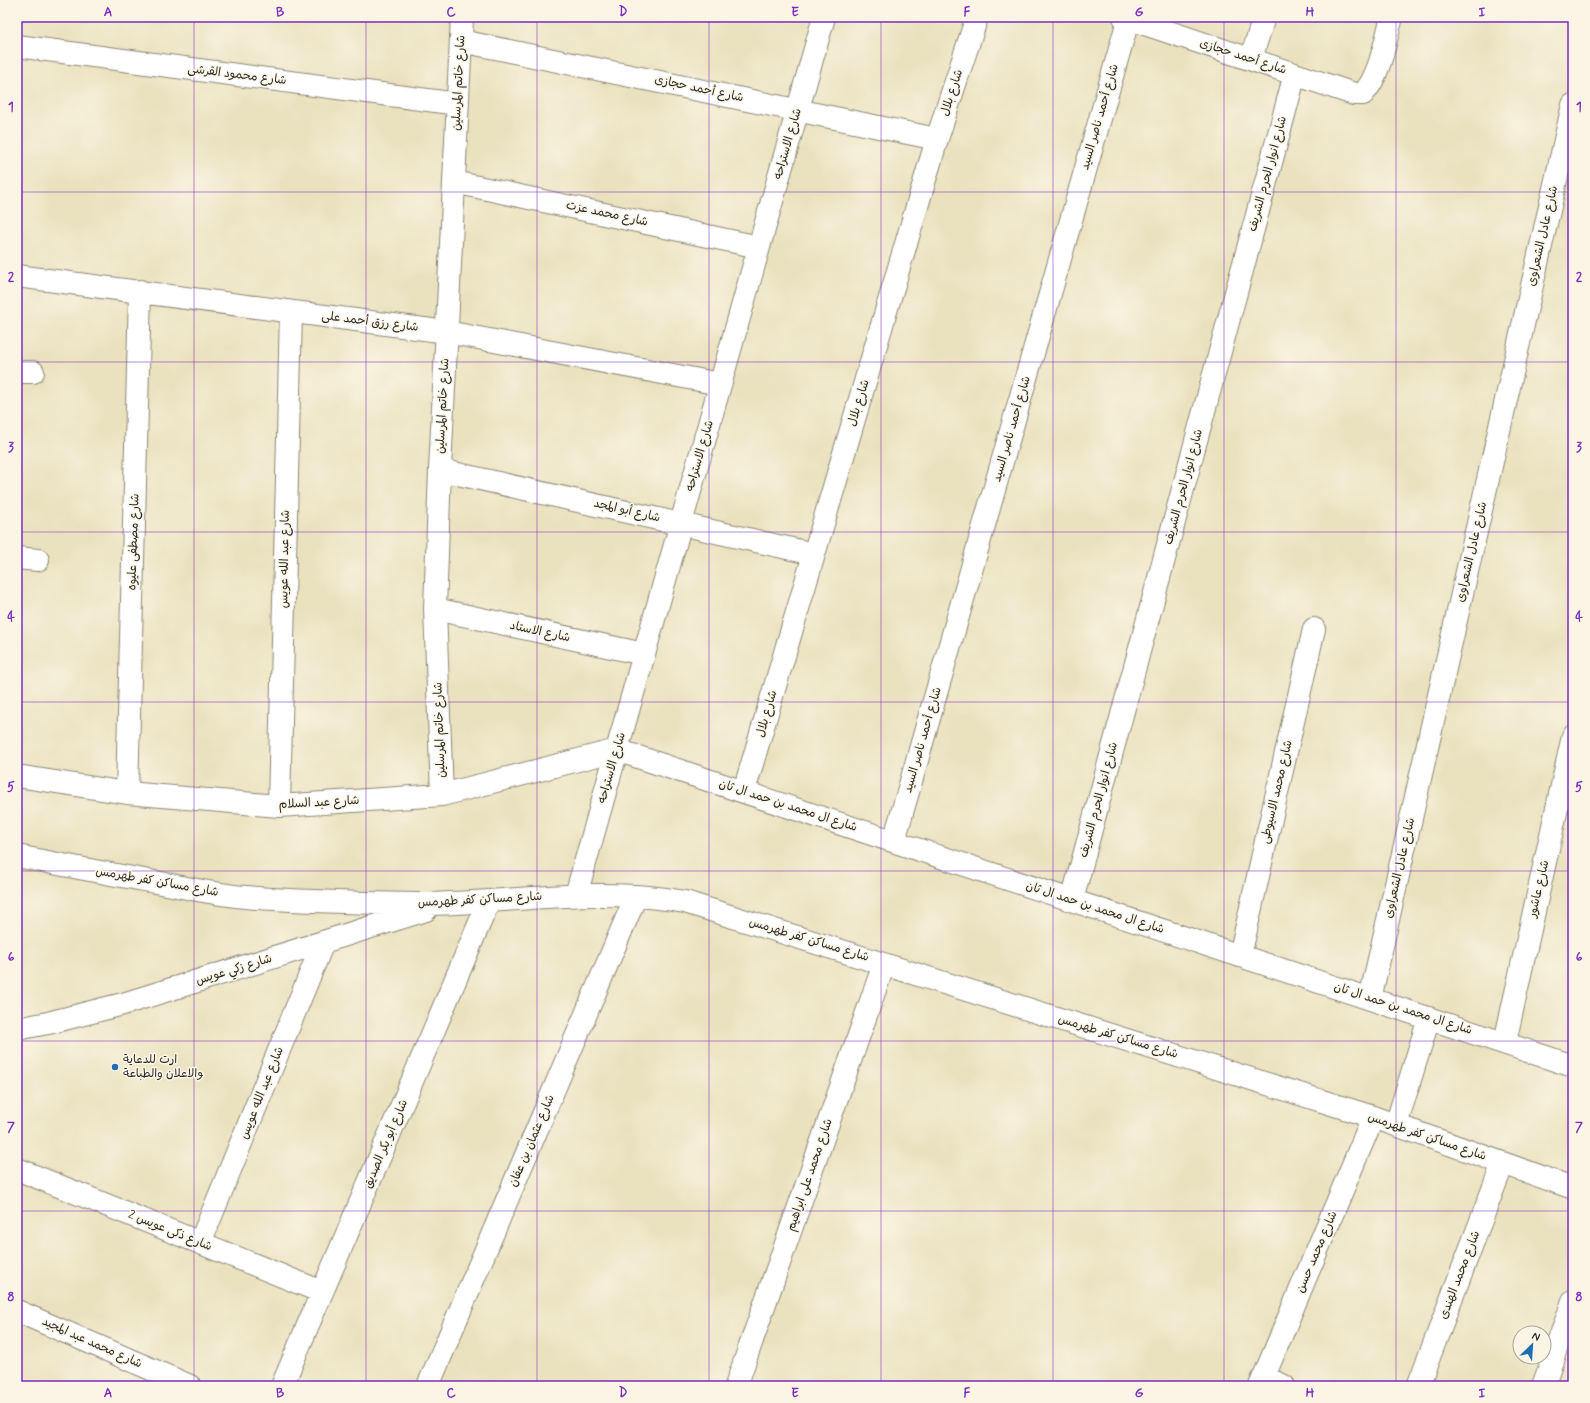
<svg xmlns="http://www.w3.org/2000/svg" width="1590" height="1403" viewBox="0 0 1590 1403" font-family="Mynerve,'Playpen Sans Arabic',sans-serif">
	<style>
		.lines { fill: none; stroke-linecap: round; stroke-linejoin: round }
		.minor-casing { stroke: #8a8675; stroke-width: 24 }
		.minor { stroke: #fff; stroke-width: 22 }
		.grid { fill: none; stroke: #7b2cbf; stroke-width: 1; stroke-opacity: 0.55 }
		.poi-dot { fill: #1f6fb2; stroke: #fcf5e5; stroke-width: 1.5 }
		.labels { text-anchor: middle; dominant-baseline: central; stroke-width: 3; stroke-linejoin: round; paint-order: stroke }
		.street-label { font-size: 12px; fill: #2b2b2b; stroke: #fcf5e5 }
		.poi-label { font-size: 12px; fill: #2b2b2b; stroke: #fcf5e5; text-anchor: start }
		.neatline { fill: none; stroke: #7b2cbf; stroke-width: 1.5 }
		.grid-label { font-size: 13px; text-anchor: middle; font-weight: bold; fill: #7b2cbf }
	</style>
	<rect width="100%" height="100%" fill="#fcf5e5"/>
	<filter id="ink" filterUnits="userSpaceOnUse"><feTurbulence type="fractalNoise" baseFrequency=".025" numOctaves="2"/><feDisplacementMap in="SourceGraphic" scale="8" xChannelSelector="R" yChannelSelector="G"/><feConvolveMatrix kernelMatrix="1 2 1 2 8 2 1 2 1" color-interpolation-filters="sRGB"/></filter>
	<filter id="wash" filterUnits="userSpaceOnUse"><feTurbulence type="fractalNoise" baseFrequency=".012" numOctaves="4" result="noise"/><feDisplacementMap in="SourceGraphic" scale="16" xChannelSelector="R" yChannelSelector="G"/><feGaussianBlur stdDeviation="0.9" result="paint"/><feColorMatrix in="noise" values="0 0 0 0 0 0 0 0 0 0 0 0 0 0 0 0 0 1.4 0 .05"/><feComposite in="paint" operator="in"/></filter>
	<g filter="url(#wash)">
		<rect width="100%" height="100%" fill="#eae2bf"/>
	</g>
	<g filter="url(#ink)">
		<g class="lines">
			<g class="minor-casing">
				<path id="minor" d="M1124 17 1354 94H1363C1380 76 1385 41 1392 17
					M461 41 937 139
					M17 46 458 104
					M1251 59 1264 17
					M454 182 759 247
					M17 276 447 332 720 384
					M17 372H33
					M440 470 814 554
					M17 558 38 560
					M435 609 644 654
					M17 776 127 793 279 806 442 795 617 750 1573 1066
					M744 791 937 139 977 17
					M127 793 140 291
					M442 795 435 609 440 470 462 17
					M279 806 291 312
					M894 841 1129 17
					M17 856C67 866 116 875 166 884 193 889 220 895 246 897 304 902 361 903 419 904 507 904 597 885 685 902L1373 1117 1573 1188
					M576 895 824 17
					M1072 900 1295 74
					M1240 956 1314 629
					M1370 999 1573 105
					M17 1029 48 1023 123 1004 426 910
					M1505 1042 1573 736
					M1396 1125 1429 1018
					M17 1169 322 1292
					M200 1243 323 943
					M17 1311 190 1386
					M1264 1377 1284 1386
					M282 1386 489 901
					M428 1386 636 896
					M736 1386 884 964
					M1260 1386 1373 1117
					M1418 1386 1503 1163
					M1543 1386 1573 1301"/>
			</g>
			<use href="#minor" class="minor"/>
		</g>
	</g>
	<path class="grid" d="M194 17V1386M366 17V1386M537 17V1386M709 17V1386M881 17V1386M1053 17V1386M1224 17V1386M1396 17V1386M17 192H1573M17 362H1573M17 532H1573M17 702H1573M17 871H1573M17 1041H1573M17 1211H1573"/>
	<circle class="poi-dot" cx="115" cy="1067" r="4"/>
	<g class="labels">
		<g class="street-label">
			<text transform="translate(1243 57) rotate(18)">شارع أحمد حجازى</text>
			<text transform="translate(237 75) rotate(7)">شارع محمود القرشى</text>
			<text transform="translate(459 83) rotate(-87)">شارع خاتم المرسلين</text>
			<text transform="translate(699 89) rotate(12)">شارع أحمد حجازى</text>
			<text transform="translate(952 93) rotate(-72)">شارع بلال</text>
			<text transform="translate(1100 117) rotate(-74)">شارع أحمد ناصر السيد</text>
			<text transform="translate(788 144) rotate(-74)">شارع الاستراحه</text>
			<text transform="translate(1268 174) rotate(-75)">شارع انوار الحرم الشريف</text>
			<text transform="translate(607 214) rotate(12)">شارع محمد عزت</text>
			<text transform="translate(1543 236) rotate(-77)">شارع عادل الشعراوى</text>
			<text transform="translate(370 322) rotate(7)">شارع رزق أحمد على</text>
			<text transform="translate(859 403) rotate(-73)">شارع بلال</text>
			<text transform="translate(443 406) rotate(-87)">شارع خاتم المرسلين</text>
			<text transform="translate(1012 429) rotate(-74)">شارع أحمد ناصر السيد</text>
			<text transform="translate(700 456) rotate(-74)">شارع الاستراحه</text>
			<text transform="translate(1184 487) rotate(-75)">شارع انوار الحرم الشريف</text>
			<text transform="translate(627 511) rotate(13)">شارع أبو المجد</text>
			<text transform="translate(134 542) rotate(-88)">شارع مصطفى عليوه</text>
			<text transform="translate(1472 552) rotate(-77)">شارع عادل الشعراوى</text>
			<text transform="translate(285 559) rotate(-89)">شارع عبد الله عويس</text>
			<text transform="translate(540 632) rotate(12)">شارع الاستاد</text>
			<text transform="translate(767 714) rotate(-74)">شارع بلال</text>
			<text transform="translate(440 730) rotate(-92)">شارع خاتم المرسلين</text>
			<text transform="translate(923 740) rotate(-74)">شارع أحمد ناصر السيد</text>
			<text transform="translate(612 768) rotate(-74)">شارع الاستراحه</text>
			<text transform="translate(1277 792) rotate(-77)">شارع محمد الاسيوطى</text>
			<text transform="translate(1099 800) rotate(-75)">شارع انوار الحرم الشريف</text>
			<text transform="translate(319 803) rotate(-3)">شارع عبد السلام</text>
			<text transform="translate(788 806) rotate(18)">شارع ال محمد بن حمد ال ثان</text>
			<text transform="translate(1400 868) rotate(-77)">شارع عادل الشعراوى</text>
			<text transform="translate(157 882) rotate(10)">شارع مساكن كفر طهرمس</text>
			<text transform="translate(1539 889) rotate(-77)">شارع عاشور</text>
			<text transform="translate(480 900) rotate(-3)">شارع مساكن كفر طهرمس</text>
			<text transform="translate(1095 908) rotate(18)">شارع ال محمد بن حمد ال ثان</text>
			<text transform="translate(809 940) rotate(17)">شارع مساكن كفر طهرمس</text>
			<text transform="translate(234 970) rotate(-17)">شارع زكي عويس</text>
			<text transform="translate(1403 1009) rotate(18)">شارع ال محمد بن حمد ال ثان</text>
			<text transform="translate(1118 1037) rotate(17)">شارع مساكن كفر طهرمس</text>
			<text transform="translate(262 1093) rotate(-68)">شارع عبد الله عويس</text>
			<text transform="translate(1427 1137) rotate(19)">شارع مساكن كفر طهرمس</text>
			<text transform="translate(532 1141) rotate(-67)">شارع عثمان بن عفان</text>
			<text transform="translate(386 1144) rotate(-67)">شارع أبو بكر الصديق</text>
			<text transform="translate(810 1175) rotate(-71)">شارع محمد على ابراهيم</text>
			<text transform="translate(170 1231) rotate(22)">شارع ذكى عويس 2</text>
			<text transform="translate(1317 1252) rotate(-67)">شارع محمد حسن</text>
			<text transform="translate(1460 1275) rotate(-69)">شارع محمد الهندى</text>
			<text transform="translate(92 1343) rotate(24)">شارع محمد عبد المجيد</text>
		</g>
		<g class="poi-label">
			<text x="123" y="1060">ارت للدعاية<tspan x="123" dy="14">والاعلان والطباعة</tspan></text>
		</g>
	</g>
	<rect width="1590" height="1403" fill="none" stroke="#fcf5e5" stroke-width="44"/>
	<g transform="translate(1532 1345) rotate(25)"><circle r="19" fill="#fcf5e5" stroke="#a8a49b"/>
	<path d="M0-3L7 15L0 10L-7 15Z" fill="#1f6fb2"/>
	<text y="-6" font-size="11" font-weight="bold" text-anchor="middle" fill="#2b2b2b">N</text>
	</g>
	<rect x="22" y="22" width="1546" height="1359" class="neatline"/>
	<g class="grid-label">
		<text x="108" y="16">A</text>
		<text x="280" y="16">B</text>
		<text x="451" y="16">C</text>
		<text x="623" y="16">D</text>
		<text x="795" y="16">E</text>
		<text x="967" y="16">F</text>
		<text x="1139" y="16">G</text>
		<text x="1310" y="16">H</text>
		<text x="1482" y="16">I</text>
		<text x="11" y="111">1</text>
		<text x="1579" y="111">1</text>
		<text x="11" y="281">2</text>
		<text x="1579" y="281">2</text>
		<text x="11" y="451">3</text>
		<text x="1579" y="451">3</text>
		<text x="11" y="621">4</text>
		<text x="1579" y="621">4</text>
		<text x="11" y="791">5</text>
		<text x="1579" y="791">5</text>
		<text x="11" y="961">6</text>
		<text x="1579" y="961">6</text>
		<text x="11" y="1131">7</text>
		<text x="1579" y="1131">7</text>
		<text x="11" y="1301">8</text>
		<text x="1579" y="1301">8</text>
		<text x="108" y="1397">A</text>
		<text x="280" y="1397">B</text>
		<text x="451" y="1397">C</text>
		<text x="623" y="1397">D</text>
		<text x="795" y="1397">E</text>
		<text x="967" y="1397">F</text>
		<text x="1139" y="1397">G</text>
		<text x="1310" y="1397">H</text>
		<text x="1482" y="1397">I</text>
	</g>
</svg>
